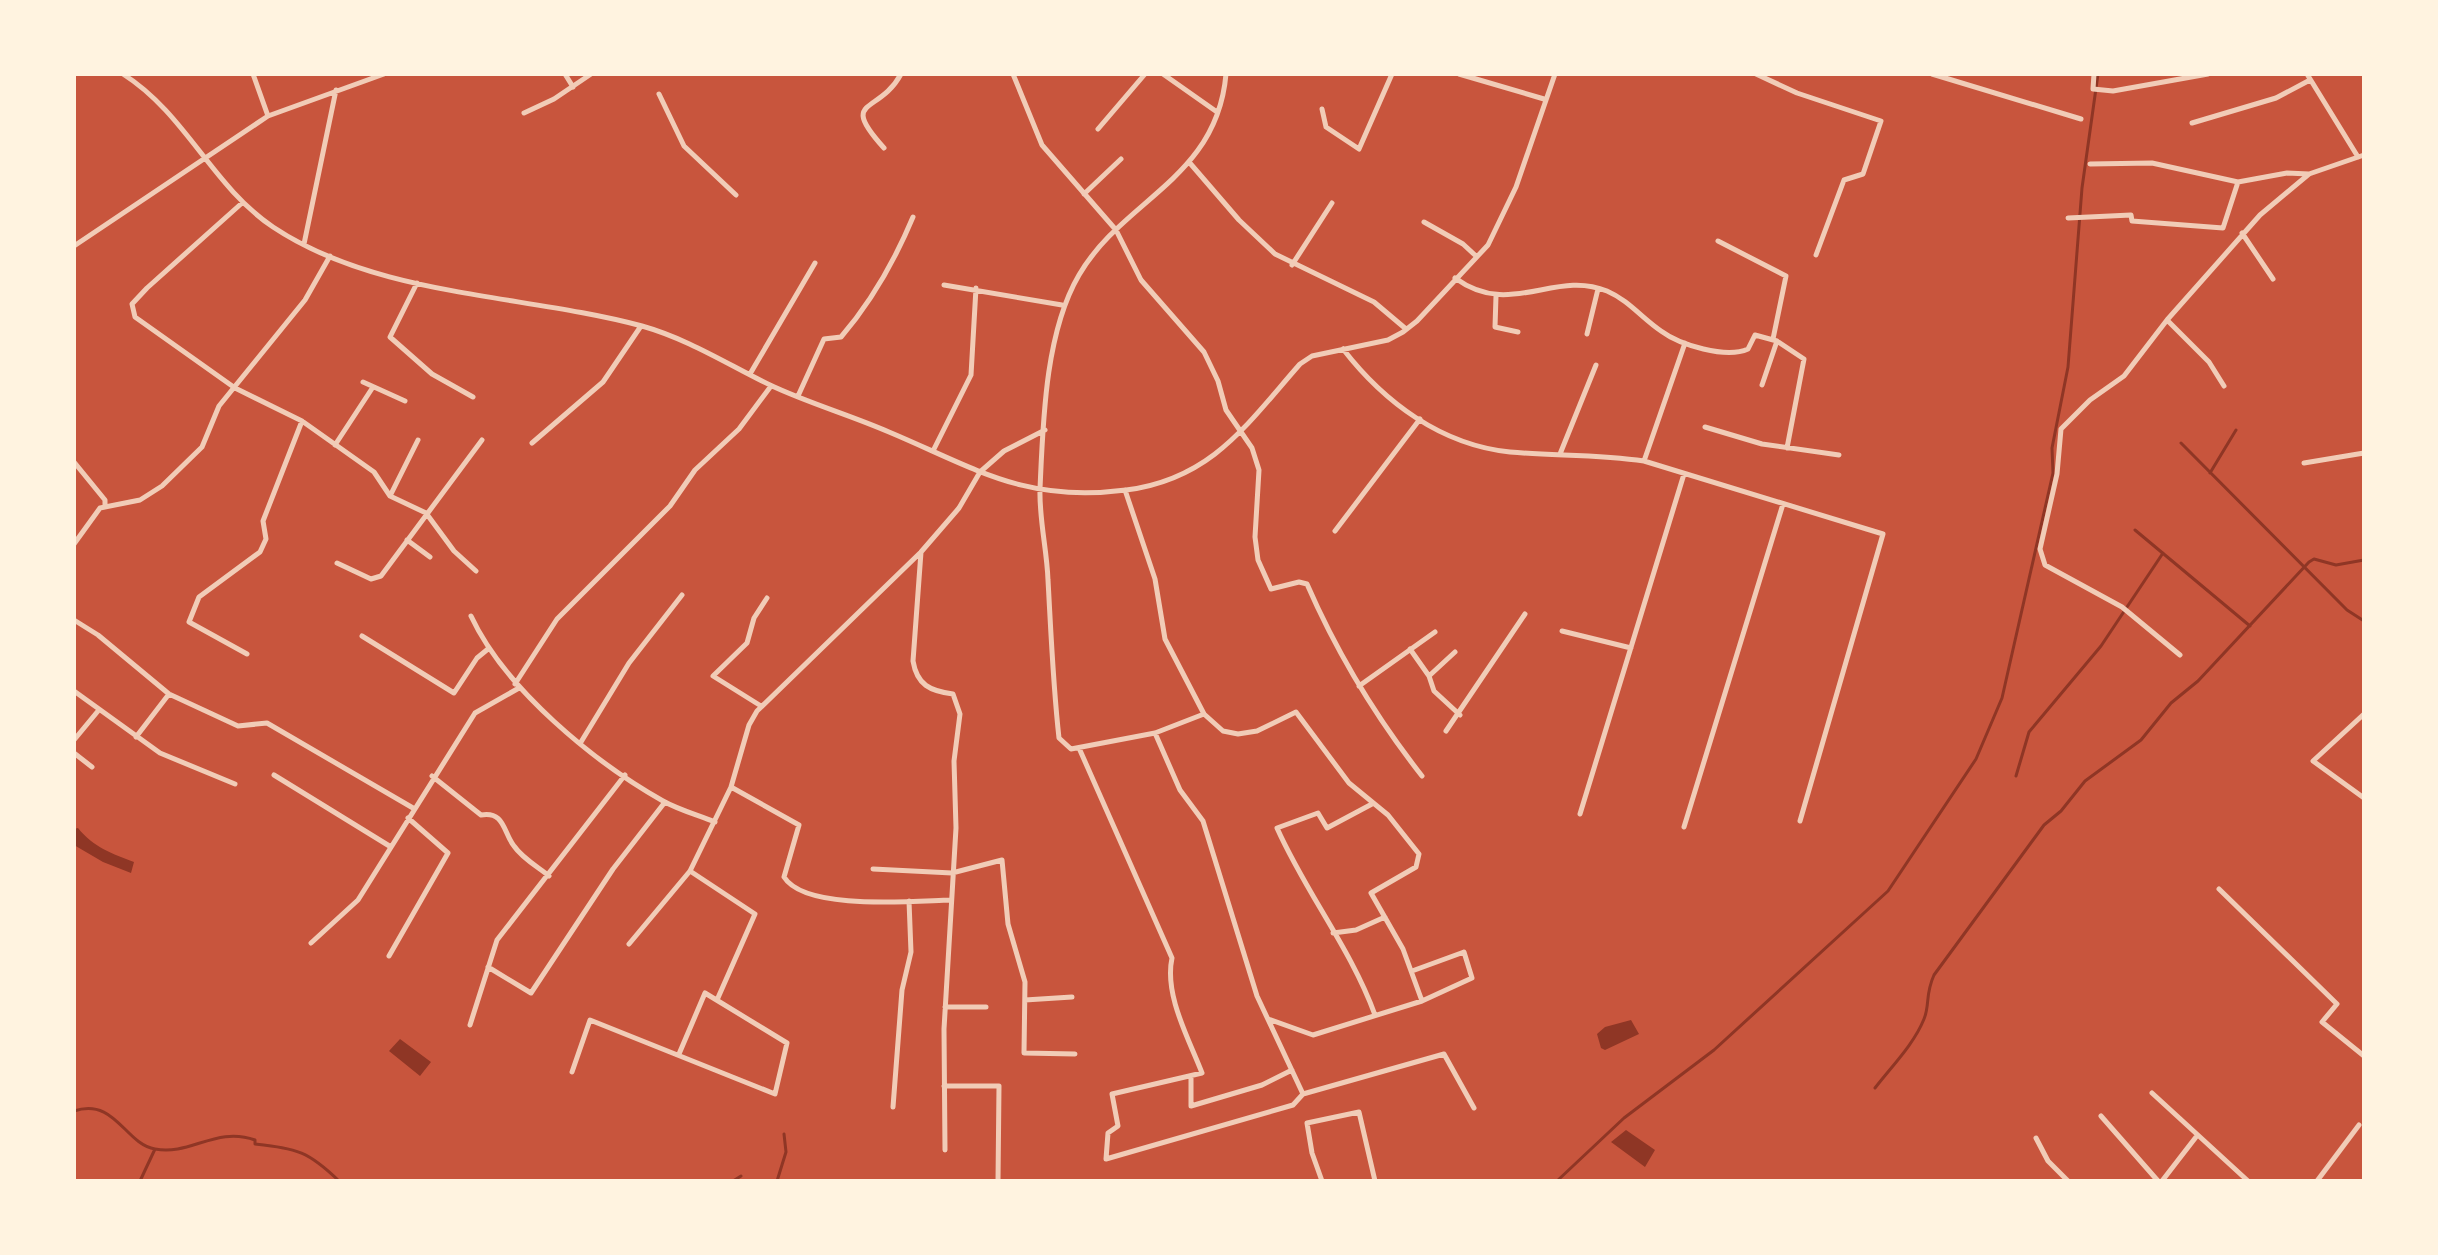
<svg xmlns="http://www.w3.org/2000/svg" width="2438" height="1255" viewBox="0 0 2438 1255" font-family="Arial,sans-serif">
	<style>
		.water { fill: #8f3625 }
		.lines { fill: none; stroke-linecap: round; stroke-linejoin: round }
		.stream { stroke: #8f3625; stroke-width: 3 }
		.minor { stroke: #f1ccb7; stroke-width: 5 }
	</style>
	<rect width="100%" height="100%" fill="#c8553d"/>
	<path class="water" d="M78 828C93 847 113 854 134 862L131 873 103 862 74 845V829Z
		M1631 1020 1639 1034 1605 1050 1601 1048 1597 1034 1605 1027Z
		M400 1039 431 1062 420 1076 389 1051Z
		M1626 1130 1655 1150 1645 1167 1611 1142Z"/>
	<g class="lines">
		<path class="stream" d="M2181 443 2347 610 2364 621
			M2210 473 2236 430
			M2135 530 2250 626
			M2016 776 2029 732 2101 646 2163 553
			M1875 1088C1892 1066 1914 1044 1924 1019 1930 1004 1925 995 1934 975L2044 825 2061 811 2085 781 2141 740 2171 703 2198 681 2309 562 2314 559 2336 565 2364 560
			M74 1111C115 1097 125 1144 155 1149 190 1156 216 1126 255 1140V1144C298 1149 308 1151 339 1181
			M140 1181 155 1149
			M733 1181 741 1176
			M777 1181 786 1152 784 1134
			M1557 1181 1624 1118 1714 1050 1888 891 1976 759 2002 698 2053 473 2052 448 2068 367 2082 188 2098 74"/>
		<path class="minor" d="M123 74C186 114 212 186 273 227 378 297 523 294 642 326 688 339 727 364 770 385 808 403 850 415 889 432 977 469 1025 503 1126 490 1212 479 1247 424 1300 364L1312 356 1388 340 1403 332 1417 321 1488 245 1516 187 1555 74
			M253 74 268 116
			M565 74 573 87
			M1013 74 1042 145 1116 230 1141 280 1204 352 1218 381 1226 410 1252 448 1259 470 1255 537 1258 560 1271 589 1299 582 1307 584C1337 653 1375 716 1422 776
			M1163 74 1217 112
			M1459 74 1544 99
			M1756 74 1797 93 1881 121 1863 174 1844 180 1816 255
			M1932 74 2081 119
			M2094 74 2093 89 2113 91 2208 74
			M2307 74 2358 157
			M659 94 684 146 736 195
			M1322 109 1326 127 1359 149 1392 74
			M524 113 554 99 591 74
			M2192 123 2276 98 2310 80
			M1098 129 1145 74
			M884 148C838 97 879 115 901 74
			M1189 162 1239 220 1275 254 1374 302 1406 329
			M2090 164 2152 163 2238 182 2287 173 2309 174
			M1084 194 1121 159
			M242 203 147 288 132 304 135 317 235 388 302 421 374 472 390 496 426 513 454 551 476 571
			M2068 218 2131 215 2132 221 2223 228 2238 182
			M1424 222 1463 244 1476 256
			M2242 233 2273 279
			M1718 241 1786 276 1773 339
			M304 244 336 90
			M74 246 268 116 384 74
			M1292 265 1332 203
			M1455 278C1511 319 1554 269 1607 291 1628 300 1643 319 1661 331 1680 345 1726 359 1748 349L1755 335 1777 341 1804 359 1787 448
			M417 283 390 337 432 374 473 397
			M944 285 1062 305
			M1496 296 1495 327 1518 332
			M2167 320 2209 362 2224 386
			M1587 334 1598 289
			M1343 349C1384 402 1441 445 1510 452 1554 456 1599 454 1644 461L1685 343
			M750 374 815 263
			M363 382 405 401
			M1762 385 1777 341
			M798 396 824 339 841 337C872 301 895 260 913 217
			M1705 427 1762 444 1839 455
			M532 443 603 382 641 326
			M335 445 373 387
			M933 451 971 375 976 288
			M1560 454 1596 365
			M1644 461 1883 534 1800 821
			M74 462 105 500V506
			M2304 463 2364 453
			M1125 490 1155 579 1165 639 1204 714 1223 731 1238 734 1257 731 1296 712 1349 783 1388 815 1419 854 1416 867 1371 893 1403 949 1422 1001
			M390 496 418 440
			M1335 531 1420 419
			M407 540 430 557
			M74 544 100 508 140 500 162 486 202 447 219 406 305 300 330 256
			M921 552 913 661C917 685 930 691 953 694L960 714 954 761 956 828 944 1029 945 1150
			M337 563 371 579 381 576 482 440
			M471 616C505 689 594 762 663 801 679 810 698 815 715 822
			M74 620 98 635 169 694 238 726 267 723 413 808
			M1562 631 1631 648
			M362 636 454 693 477 658 488 649
			M1410 649 1429 676
			M1455 652 1429 676 1434 691 1460 715
			M247 654 189 622 199 597 260 552 266 539 263 521 302 421
			M2180 655 2122 607 2045 565 2040 549 2057 474 2061 429 2090 400 2124 376 2167 320 2260 215 2309 174 2364 155
			M515 684 557 619 670 506 695 470 739 429 771 386
			M1359 686 1435 632
			M74 691 160 753 235 784
			M761 706 713 676 747 643 754 618 767 598
			M1204 714 1155 733 1071 749 1059 738C1053 685 1051 633 1048 580 1047 550 1039 519 1040 489 1043 422 1045 333 1079 275 1123 199 1217 179 1226 74
			M2364 714 2313 761 2364 798
			M1446 731 1525 614
			M1155 733 1180 790 1203 821 1257 996 1303 1094
			M136 737 169 694
			M74 740 98 711
			M581 742 629 663 682 595
			M1079 748 1172 958C1164 995 1189 1039 1202 1073L1112 1094 1118 1126 1108 1133 1106 1159 1293 1105 1303 1094 1444 1054 1474 1108
			M74 753 92 767
			M274 775 391 847
			M432 776 481 815C505 811 503 832 514 846 522 858 538 867 549 876
			M731 787 799 825 784 877C805 911 913 901 950 900
			M1372 804 1327 828 1318 813 1277 828C1306 893 1351 949 1375 1015
			M1580 814 1684 474
			M1684 827 1783 504
			M873 869 952 873 1002 860 1008 924 1025 982 1024 1053 1075 1054
			M690 871 755 914 717 1000
			M2219 889 2337 1004 2322 1022 2364 1056
			M1333 933 1356 930 1385 917
			M311 943 358 900 475 713 519 688
			M629 944 690 871 731 787 749 725 757 711 921 552 959 508 980 472 1004 451 1045 430
			M389 956 448 853 408 818
			M488 967 531 993 613 869 665 802
			M1025 1000 1072 997
			M945 1007H986
			M1268 1019 1313 1035 1422 1001 1472 978 1464 952 1412 971
			M470 1025 497 940 625 775
			M572 1072 590 1020 775 1094 787 1043 705 993 679 1054
			M1191 1076V1106L1262 1085 1292 1070
			M944 1086H999L998 1181
			M2152 1093 2248 1181
			M893 1107 902 990 911 952 909 901
			M2101 1116 2158 1181
			M2036 1138 2048 1161 2068 1181
			M1322 1181 1312 1153 1307 1123 1359 1112 1375 1181
			M2162 1181 2196 1137
			M2317 1181 2359 1125"/>
	</g>
	<rect width="2438" height="1255" fill="none" stroke="#fff3e0" stroke-width="152"/>
</svg>
